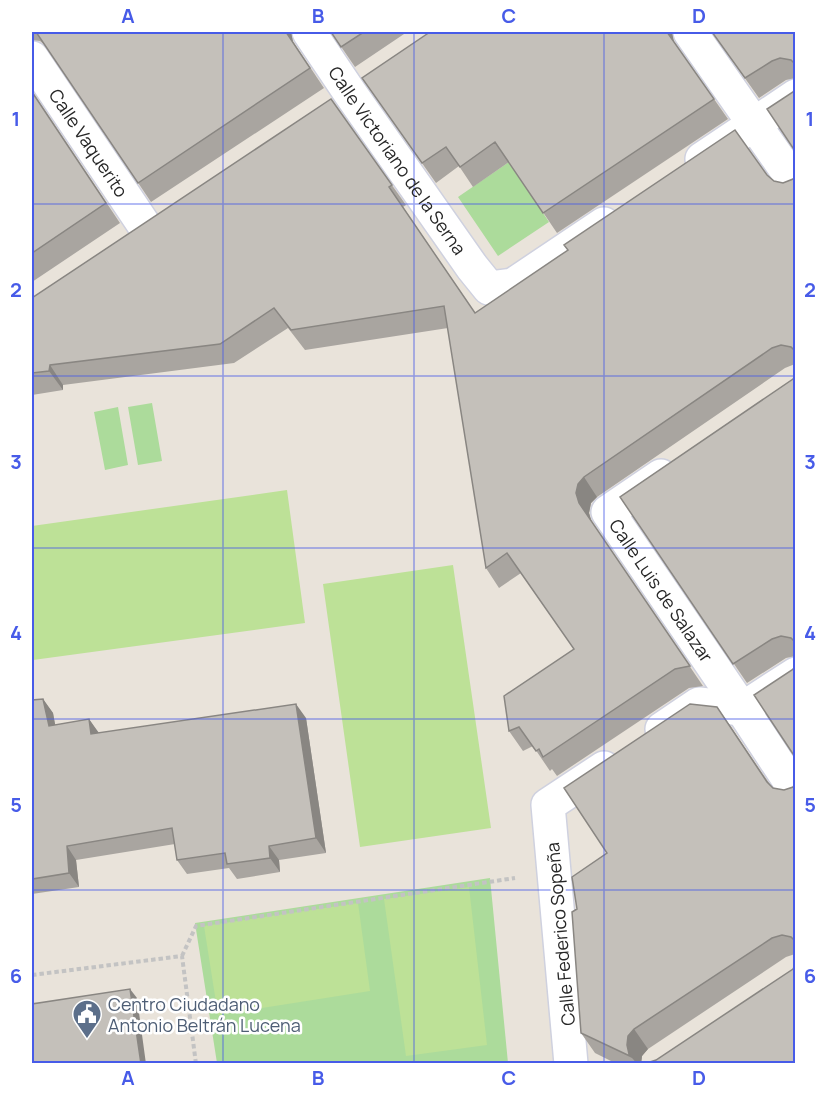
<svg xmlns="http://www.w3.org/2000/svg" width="827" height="1095" viewBox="0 0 827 1095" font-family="Manrope,sans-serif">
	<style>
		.green { fill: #acdb9b }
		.pitch { fill: #bde197 }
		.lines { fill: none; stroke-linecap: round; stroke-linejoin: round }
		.street-casing { stroke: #cfd1df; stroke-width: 36 }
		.path { stroke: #c3c3c3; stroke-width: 4; stroke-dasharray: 4.5 3; stroke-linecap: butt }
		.street { stroke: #fff; stroke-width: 33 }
		.wall { fill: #a9a5a0 }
		.shaded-wall { fill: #898682 }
		.building { fill: #c4c0ba; stroke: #898682; stroke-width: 1.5 }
		.grid { fill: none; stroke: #475be8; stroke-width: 1.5; stroke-opacity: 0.55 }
		.labels { text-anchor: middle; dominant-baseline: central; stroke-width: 5; stroke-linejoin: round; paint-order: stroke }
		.street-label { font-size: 18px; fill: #272727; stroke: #fff }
		.service-label { font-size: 18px; fill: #4e5e75; stroke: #fff; text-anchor: start }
		.neatline { fill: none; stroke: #475be8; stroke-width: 2 }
		.grid-label { font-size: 20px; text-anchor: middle; font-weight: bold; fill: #475be8 }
	</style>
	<rect width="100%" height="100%" fill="#e9e3da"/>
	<path class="green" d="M509 162 549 222 498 256 458 197Z
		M152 403 162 461 138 465 128 407Z
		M118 407 128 465 105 470 94 412Z
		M490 878 508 1063H217L195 923Z"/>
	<path class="pitch" d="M287 490 305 623 33 660 32 526Z
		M453 565 491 828 360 847 323 584Z
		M469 887 487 1045 406 1056 384 899Z
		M358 903 370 991 218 1015 204 926Z"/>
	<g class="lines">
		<g class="street-casing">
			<g id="street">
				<path id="s1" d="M309 32 350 93 472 267 489 288 513 285 604 224"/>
				<path d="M690 32 796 184"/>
				<path id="s2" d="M32 58 146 228"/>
				<path d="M702 159 796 96"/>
				<path id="s3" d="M661 476 608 512 742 709"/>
				<path d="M796 674 742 709 796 791"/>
				<path d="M662 729 699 704 742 709"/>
				<path d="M571 1064 548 805 604 768"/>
			</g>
		</g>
		<path class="path" d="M182 956 196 926 515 878
			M32 975 182 956 196 1064"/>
		<use href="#street" class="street"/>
	</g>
	<path class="wall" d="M32 32H291L293 42 324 88 151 202 46 46 40 41 32 40Z
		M331 32H407L355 67Z
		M712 32H795V78L786 80 759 98Z
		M671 33 674 42 728 119 557 233 509 162 473 187 459 166 436 183 362 78Z
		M32 91 120 223 32 282Z
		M331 99 406 205 403 207 475 313 767 175 774 181 783 183 793 179 795 177V364L785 368 597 497 591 503 589 513 592 523 703 686 689 688 557 776 552 769 550 771 533 746 523 751 509 731 574 649 521 573 499 588 486 568 448 328 305 350 288 328 234 363 63 385V390L32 395V298Z
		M795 376V656L786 658 747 683 620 497 793 379Z
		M43 699 53 713 55 725 89 719 98 733 306 718 326 853 279 860 280 872 237 879 229 868 187 874 177 860 175 844 76 860 79 887 32 894V700Z
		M717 707 769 783 773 788 784 790 793 787 795 784V954L786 957 648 1049 642 1056 641 1064H617L595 1053 581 1033 577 909 607 853Z"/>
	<path class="shaded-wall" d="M286 32H291L293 42 324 88Z
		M667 32H672L674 42 728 119Z
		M50 365 63 385V390L49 371Z
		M584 477 597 497 591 503 589 513 592 523 703 686 579 503 576 493 578 484Z
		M43 699 53 713 58 740 49 726Z
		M296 704 306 718 326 853 316 838Z
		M717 707 731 727 780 801 767 782Z
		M89 719 99 733 91 734Z
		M67 846 76 860 79 887 69 873Z
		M269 846 279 860 280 872 270 858Z
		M130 989 137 998 146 1064H141Z
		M634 1029 648 1049 642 1056 641 1064H637L629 1054 627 1045 628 1036Z"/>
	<path class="building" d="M36 32H286L310 68 138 183Z
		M331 32H364L341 47Z
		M430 32H667L714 99 543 213 495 142 460 167 446 147 422 163 362 78Z
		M712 32H795V64L791 60 780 58 772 61 745 78Z
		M795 89V151L767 109 793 92Z
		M32 92 106 203 32 253Z
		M331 99 392 185 389 187 475 313 568 250 564 245 735 130 767 175 774 181 783 183 793 179 795 177V351L791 347 781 345 772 348 584 477 578 484 576 493 579 503 690 666 675 669 543 757 539 749 536 751 519 727 509 731 504 696 574 649 507 553 486 568 444 306 291 330 274 308 220 344 50 365 49 371 32 373V298Z
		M795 376V642L791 638 781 636 772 639 733 664 620 497 793 379Z
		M795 667V757L754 695 792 670Z
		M43 699 49 726 89 719 91 734 296 704 316 838 269 846 270 858 227 864 225 853 177 860 172 828 67 846 69 873 32 879V700Z
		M690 704 717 707 767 782 773 788 784 790 793 787 795 784V941L791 937 782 935 772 938 634 1029 628 1036 627 1045 629 1054 634 1058 581 1033 572 912 577 909 572 877 607 853 564 788Z
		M795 965V1064H644L641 1062 647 1063 656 1060 793 969Z
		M130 989 141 1064H32V1004Z"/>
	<path class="grid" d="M223 32V1064M414 32V1064M604 32V1064M32 204H796M32 376H796M32 548H796M32 719H796M32 890H796"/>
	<defs>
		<g id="civic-pin" transform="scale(1.5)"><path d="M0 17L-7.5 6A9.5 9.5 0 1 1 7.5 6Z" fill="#5c6f8a" stroke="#fff"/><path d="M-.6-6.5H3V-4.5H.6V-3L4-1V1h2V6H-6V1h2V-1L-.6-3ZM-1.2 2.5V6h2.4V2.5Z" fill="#fff"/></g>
	</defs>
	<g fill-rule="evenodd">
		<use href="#civic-pin" x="87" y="1014"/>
	</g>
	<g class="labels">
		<g class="street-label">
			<text stroke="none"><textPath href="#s2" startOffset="102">Calle Vaquerito</textPath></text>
			<text stroke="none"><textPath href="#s1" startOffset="156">Calle Victoriano de la Serna</textPath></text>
			<text stroke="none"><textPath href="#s3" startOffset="159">Calle Luis de Salazar</textPath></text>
			<text transform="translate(560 934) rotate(-95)">Calle Federico Sopeña</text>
		</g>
		<g class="service-label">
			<text x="108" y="1004">Centro Ciudadano<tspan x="108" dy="21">Antonio Beltrán Lucena</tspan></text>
		</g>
	</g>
	<rect width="827" height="1095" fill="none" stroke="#ffffff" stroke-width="66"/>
	<rect x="33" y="33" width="761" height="1029" class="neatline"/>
	<g class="grid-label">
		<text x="128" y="23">A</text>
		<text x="318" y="23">B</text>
		<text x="509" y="23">C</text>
		<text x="699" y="23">D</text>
		<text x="16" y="126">1</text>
		<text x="810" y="126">1</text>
		<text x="16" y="297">2</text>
		<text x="810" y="297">2</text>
		<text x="16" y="469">3</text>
		<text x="810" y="469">3</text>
		<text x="16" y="640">4</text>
		<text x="810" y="640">4</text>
		<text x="16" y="812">5</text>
		<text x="810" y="812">5</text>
		<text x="16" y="983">6</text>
		<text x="810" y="983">6</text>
		<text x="128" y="1085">A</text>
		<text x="318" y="1085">B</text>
		<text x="509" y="1085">C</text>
		<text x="699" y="1085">D</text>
	</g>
</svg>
